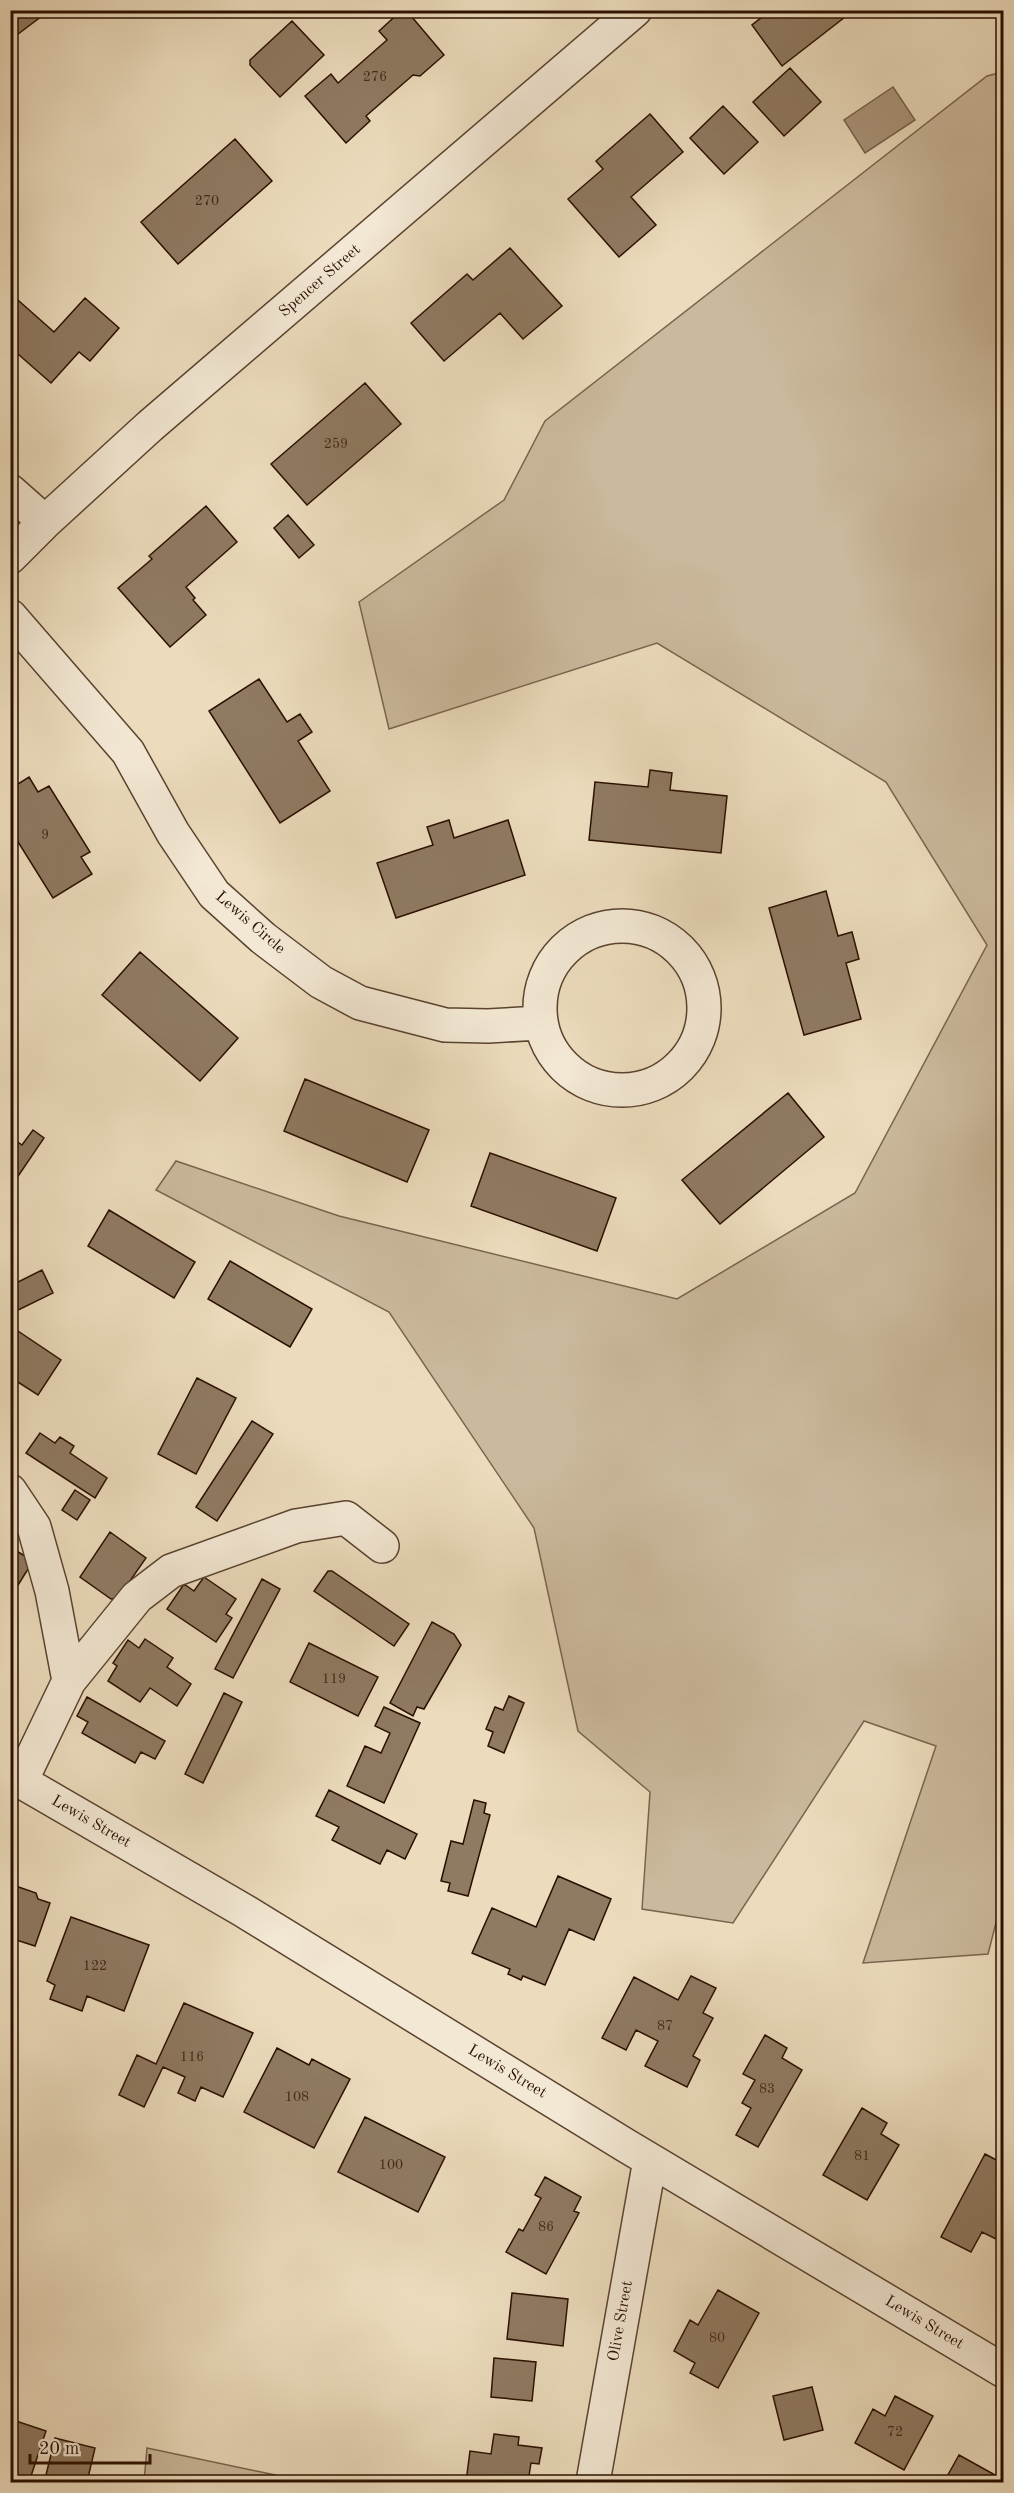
<svg xmlns="http://www.w3.org/2000/svg" width="1014" height="2493" viewBox="0 0 1014 2493" font-family="'Old Standard TT',serif">
	<style>
		.green { fill: #cbb99d; stroke: #7a644e; stroke-width: 1.5 }
		.water { fill: #aa967d; stroke: #77604b; stroke-width: 1.5 }
		.building { fill: #8f7a62; stroke: #2a0f00; stroke-width: 1.5 }
		.lines { fill: none; stroke-linecap: round; stroke-linejoin: round }
		.minor-casing { stroke: #5a422f; stroke-width: 36 }
		.minor { stroke: #f3e8d4; stroke-width: 33 }
		.labels { text-anchor: middle; dominant-baseline: central; stroke-width: 4.5; stroke-linejoin: round; paint-order: stroke }
		.number-label { font-size: 14px; fill: #432a18 }
		.street-label { font-size: 16px; fill: #2a0f00; stroke: #f3e8d4 }
	</style>
	<rect width="100%" height="100%" fill="#ecdcbd"/>
	<filter id="stains"><feTurbulence type="fractalNoise" baseFrequency=".00333" numOctaves="4"/><feColorMatrix values="0 0 0 0 .2 0 0 0 0 .09 0 0 0 0 .02 0 0 0 .5 -.17"/></filter>
	<radialGradient id="worn" r=".72"><stop offset=".6" stop-color="#630" stop-opacity="0"/><stop offset="1" stop-color="#630" stop-opacity=".3"/></radialGradient>
	<path class="green" d="M1003 72V1896L988 1954 863 1963 936 1746 864 1721 733 1923 642 1909 650 1792 578 1731 534 1528 389 1312 156 1190 176 1161 339 1216 677 1299 855 1193 987 945 886 782 657 643 389 729 359 602 504 500 545 421 987 76Z
		M147 2448 275 2475 277 2482H144Z"/>
	<path class="water" d="M893 87 915 120 865 153 844 120Z"/>
	<path class="building" d="M10 10H50L10 40Z
		M402 10H406L444 55 420 76 413 75 366 116 370 121 346 143 305 96 331 74 338 83 387 40 379 31Z
		M771 10H854L782 66 752 25Z
		M292 21 324 55 280 97 250 65V60Z
		M790 68 821 102 784 136 753 102Z
		M723 106 758 142 724 174 690 138Z
		M650 114 683 152 631 197 656 225 619 257 568 199 603 169 596 161Z
		M235 139 272 181 178 264 141 222Z
		M510 248 562 306 523 339 500 313 444 361 411 323 467 274 473 280Z
		M10 293 54 332 85 298 119 328 90 361 79 352 51 383 10 347Z
		M365 383 401 424 307 505 271 464Z
		M206 506 237 542 186 587 195 598 193 600 206 615 170 647 118 588 152 559 149 556Z
		M288 515 314 545 299 558 274 528Z
		M259 679 287 722 300 714 312 732 298 741 330 791 280 823 209 711Z
		M650 770 672 773 670 790 727 796 721 853 589 840 595 782 648 787Z
		M29 777 38 792 49 786 90 852 81 857 92 874 53 898 10 829V789Z
		M449 820 454 838 508 820 525 875 396 918 377 863 433 845 427 827Z
		M826 891 838 936 852 932 859 959 846 963 861 1019 804 1035 769 908Z
		M140 952 238 1038 200 1081 102 995Z
		M305 1079 429 1130 407 1182 284 1131Z
		M788 1093 824 1137 720 1224 682 1180Z
		M33 1130 44 1138 10 1188V1147L15 1140 22 1145Z
		M490 1153 616 1198 597 1251 471 1206Z
		M109 1210 195 1262 174 1298 88 1246Z
		M230 1261 312 1309 290 1347 208 1299Z
		M42 1270 53 1293 10 1314V1286Z
		M12 1327 61 1360 38 1395 10 1377Z
		M197 1378 236 1398 196 1474 158 1454Z
		M252 1421 273 1434 217 1521 196 1507Z
		M40 1433 55 1443 60 1437 74 1446 70 1453 107 1478 95 1498 26 1453Z
		M75 1490 90 1500 77 1520 62 1510Z
		M110 1532 146 1558 118 1598 111 1599 80 1577Z
		M10 1547 33 1561 10 1598Z
		M328 1571H332L409 1624 394 1646 314 1591Z
		M204 1577 236 1599 226 1614 232 1618 216 1642 167 1609 184 1584 194 1591Z
		M262 1579 280 1589 233 1678 215 1669Z
		M432 1622 454 1634 461 1645 424 1709 417 1707 413 1716 390 1703Z
		M145 1639 173 1658 167 1667 191 1684 177 1706 150 1688 140 1702 108 1681 117 1666 113 1663 128 1640 139 1648Z
		M309 1643 378 1677 358 1716 290 1682Z
		M224 1693 242 1702 203 1783 185 1774Z
		M509 1696 524 1703 504 1753 488 1746 493 1732 486 1729 495 1707 503 1710Z
		M87 1697 165 1741 155 1759 141 1752 135 1763 82 1733 88 1722 77 1716Z
		M384 1707 420 1723 384 1803 347 1786 365 1746 381 1753 390 1733 375 1726Z
		M329 1790 417 1834 405 1859 387 1850 380 1864 332 1840 339 1827 316 1816Z
		M474 1800 486 1803 484 1813 490 1815 468 1896 448 1891 450 1883 441 1881 451 1841 463 1844Z
		M558 1876 611 1899 594 1940 569 1929 545 1985 523 1976 521 1980 508 1974 510 1969 472 1953 492 1908 536 1927Z
		M10 1884 36 1893 38 1899 50 1903 35 1946 10 1938Z
		M71 1917 149 1945 124 2011 87 1996 82 2011 50 1999 55 1985 47 1981Z
		M691 1976 716 1988 703 2013 713 2018 693 2056 700 2060 687 2087 645 2066 658 2041 636 2030 626 2050 602 2038 634 1977 678 2000Z
		M184 2003 253 2033 223 2097 201 2087 195 2101 178 2093 185 2077 163 2067 144 2107 119 2095 137 2055 156 2064Z
		M765 2035 787 2048 782 2058 802 2070 758 2147 736 2135 751 2108 742 2103 755 2080 743 2074Z
		M277 2048 309 2065 312 2059 350 2079 314 2148 244 2112Z
		M862 2108 887 2123 881 2134 899 2145 867 2200 823 2175Z
		M365 2117 445 2157 418 2212 338 2172Z
		M985 2154 1004 2164V2196L1000 2203 1004 2205V2243L982 2232 971 2252 941 2237Z
		M545 2177 581 2197 574 2211 579 2213 546 2274 506 2252 519 2229 523 2231 541 2198 535 2195Z
		M718 2290 759 2313 718 2388 690 2373 695 2363 674 2351 690 2320 698 2325Z
		M512 2293 568 2299 563 2346 507 2339Z
		M494 2358 536 2362 532 2401 491 2397Z
		M812 2387 823 2430 784 2440 773 2396Z
		M895 2396 933 2416 904 2470 855 2443 873 2409 885 2416Z
		M10 2419 46 2431 29 2482H10Z
		M494 2434 519 2437 518 2445 542 2448 539 2464 531 2463 528 2482H466L470 2451 491 2454Z
		M55 2438 95 2448 87 2482H74L46 2475Z
		M959 2455 1004 2480V2482H944Z"/>
	<g class="lines">
		<g class="minor-casing">
			<path id="minor" d="M10 491 45 522
				M10 557 45 522 150 426 635 10
				M10 616 128 752 173 833 214 894 263 938 321 982 360 1003 445 1025 488 1026 540 1023
				M540 1008a82 82 0 1 1 164 0a82 82 0 1 1-164 0Z
				M10 1491 34 1527 52 1591 69 1681
				M10 1775 241 1909 625 2145 1004 2371
				M21 1781 69 1681 137 1597 171 1571 296 1526 346 1518 382 1546
				M593 2482 650 2160"/>
		</g>
		<use href="#minor" class="minor"/>
	</g>
	<g class="labels">
		<g class="number-label">
			<text x="375" y="77">276</text>
			<text x="207" y="201">270</text>
			<text x="336" y="444">259</text>
			<text x="45" y="835">9</text>
			<text x="334" y="1679">119</text>
			<text x="95" y="1966">122</text>
			<text x="665" y="2026">87</text>
			<text x="192" y="2057">116</text>
			<text x="767" y="2089">83</text>
			<text x="297" y="2097">108</text>
			<text x="862" y="2156">81</text>
			<text x="391" y="2165">100</text>
			<text x="546" y="2227">86</text>
			<text x="717" y="2338">80</text>
			<text x="895" y="2432">72</text>
		</g>
		<g class="street-label">
			<text transform="translate(320 281) rotate(-41)">Spencer Street</text>
			<text transform="translate(250 923) rotate(41)">Lewis Circle</text>
			<text transform="translate(91 1822) rotate(30)">Lewis Street</text>
			<text transform="translate(507 2072) rotate(31)">Lewis Street</text>
			<text transform="translate(621 2321) rotate(-80)">Olive Street</text>
			<text transform="translate(924 2323) rotate(31)">Lewis Street</text>
		</g>
	</g>
	<rect width="1014" height="2493" fill="none" stroke="#ecdcbd" stroke-width="36"/>
	<rect x="12" y="12" width="990" height="2469" fill="none" stroke="#2a0f00" stroke-width="3"/>
	<rect x="18" y="18" width="978" height="2457" fill="none" stroke="#2a0f00" stroke-width="1.5"/>
	<path d="M30 2454v9h120v-9" fill="none" stroke="#2a0f00" stroke-width="3"/>
	<text x="39" y="2454" font-size="18" fill="#2a0f00" stroke="#f3e8d4" stroke-width="4.5" paint-order="stroke">20 m</text>
	<rect width="100%" height="100%" filter="url(#stains)"/>
	<rect width="100%" height="100%" fill="url(#worn)"/>
</svg>
